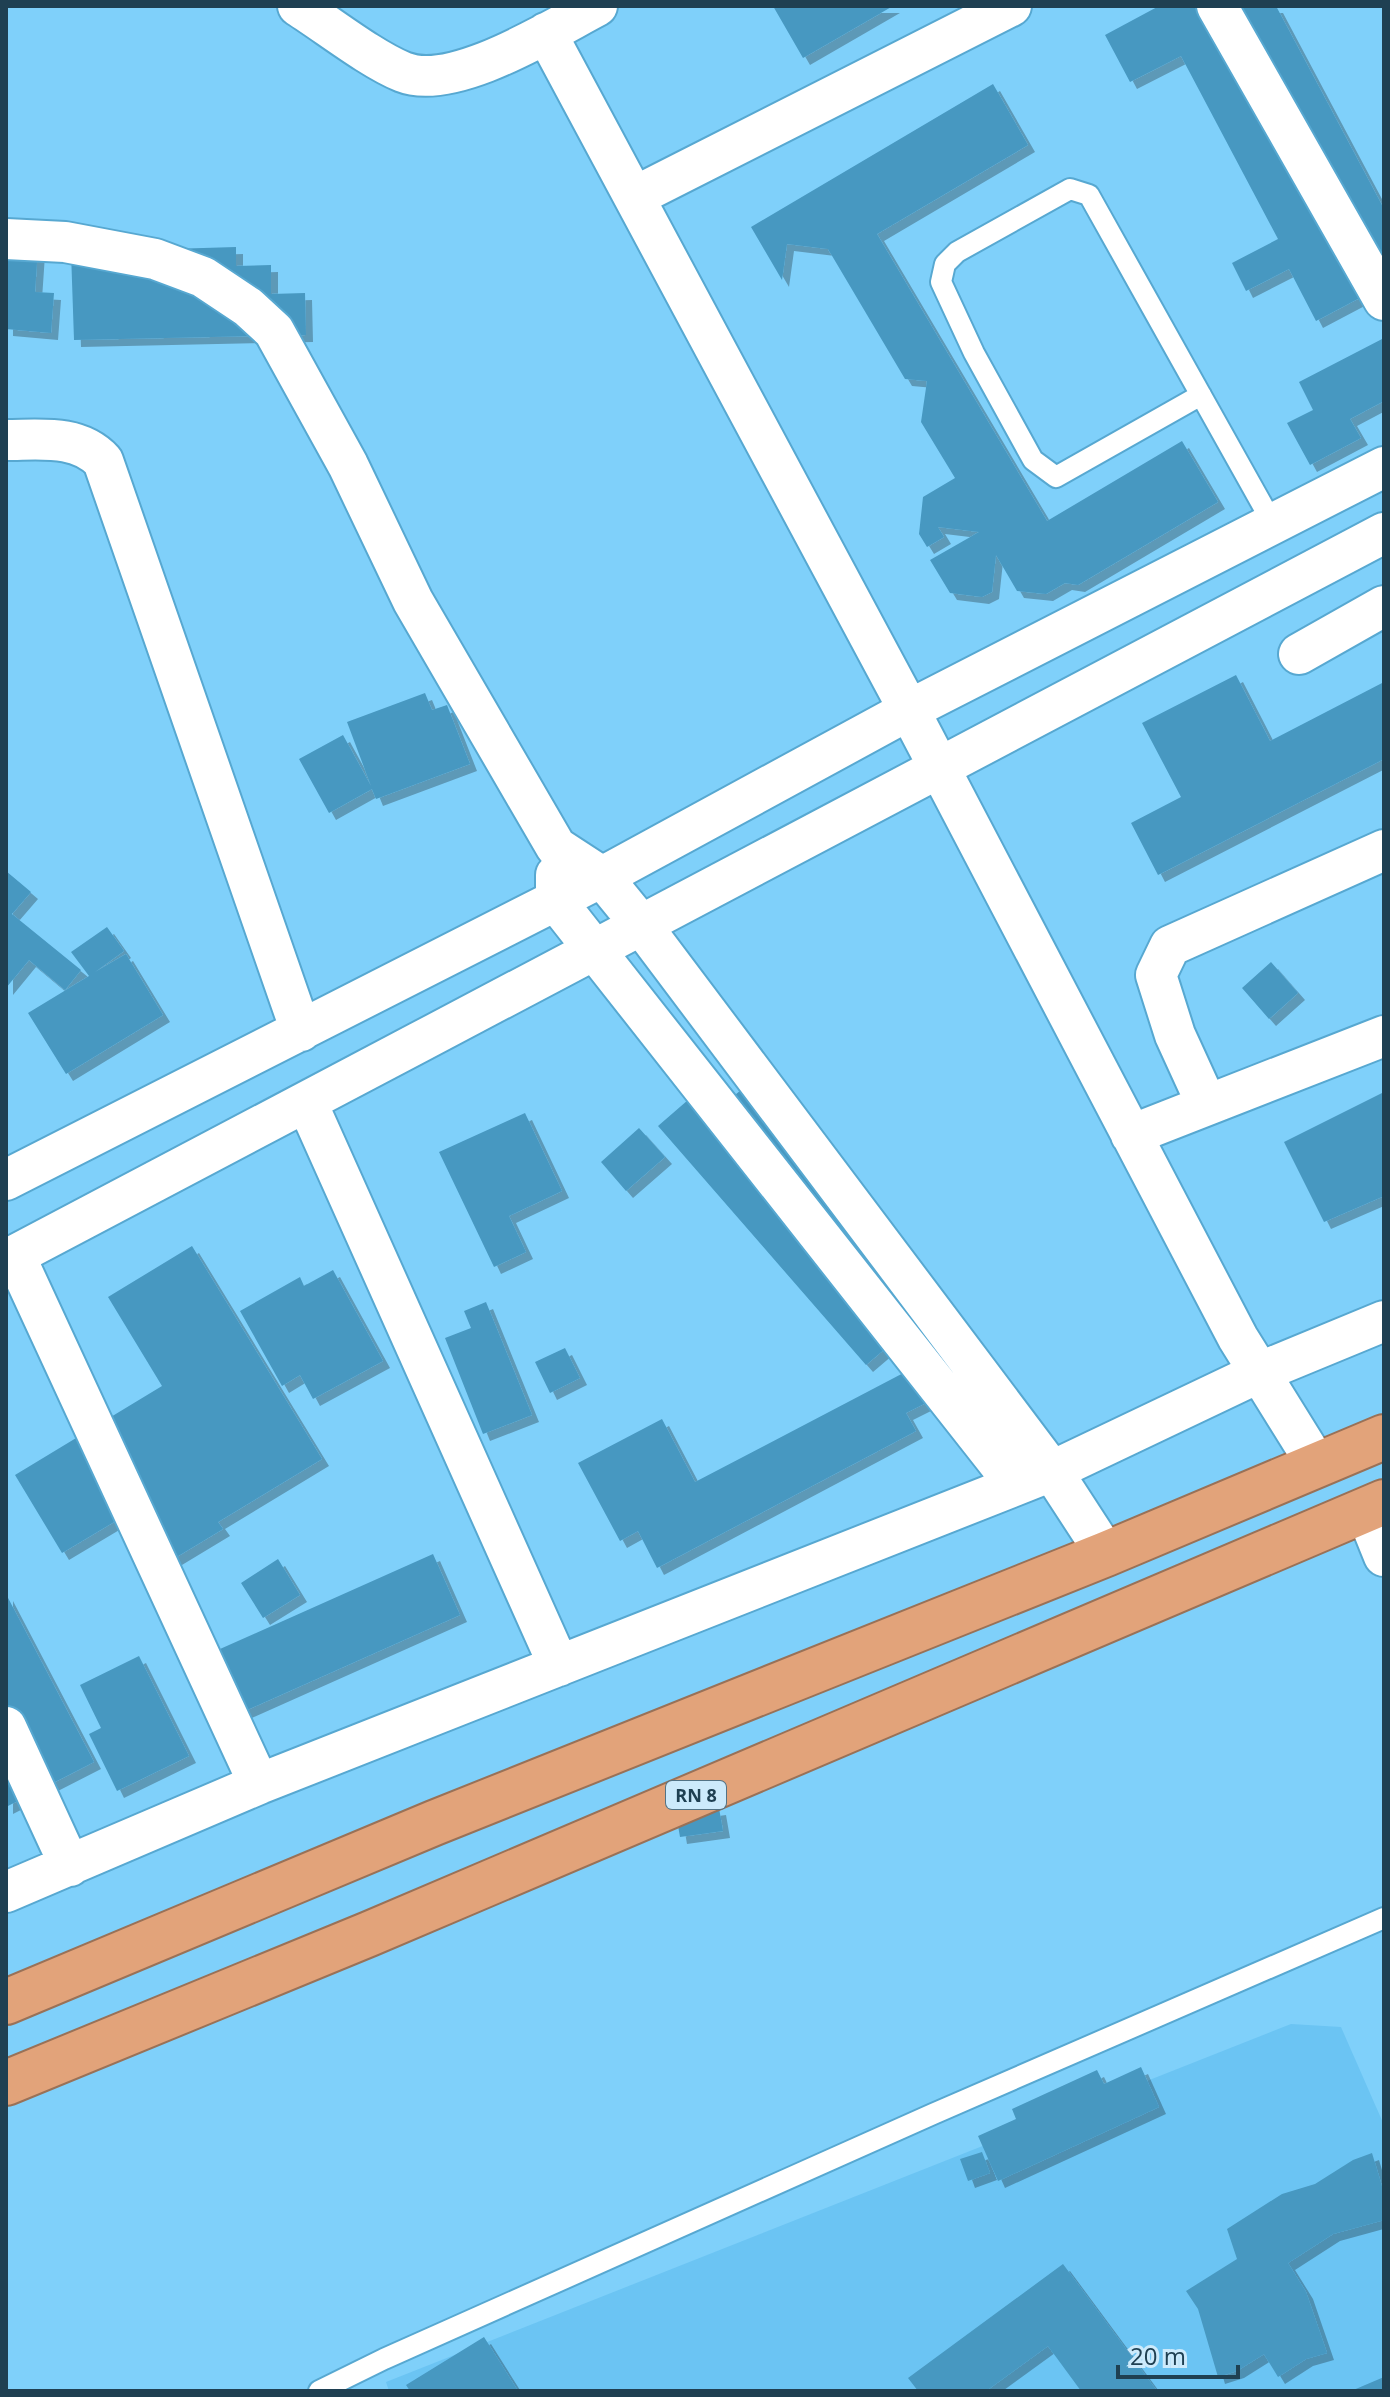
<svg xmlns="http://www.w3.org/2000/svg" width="1390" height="2397" viewBox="0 0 1390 2397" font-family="'Open Sans',sans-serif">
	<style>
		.built { fill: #6bc4f3 }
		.building { fill: #4798c1; filter: url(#shadow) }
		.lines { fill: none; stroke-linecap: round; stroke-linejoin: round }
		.service-casing { stroke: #57a8d1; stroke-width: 24 }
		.minor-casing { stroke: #57a8d1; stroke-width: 44 }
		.trunk-casing { stroke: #997157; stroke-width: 48 }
		.service { stroke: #fff; stroke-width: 20 }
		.minor { stroke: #fff; stroke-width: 40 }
		.trunk { stroke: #e2a37a; stroke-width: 44 }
		.labels { text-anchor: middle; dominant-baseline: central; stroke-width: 6; stroke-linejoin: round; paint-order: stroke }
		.shield { fill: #cceafb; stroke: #537385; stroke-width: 2 }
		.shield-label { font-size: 18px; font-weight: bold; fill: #1f4052 }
	</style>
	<defs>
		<filter id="shadow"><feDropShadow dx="7" dy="7" stdDeviation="0" flood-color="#0004"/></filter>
	</defs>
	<rect width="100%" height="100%" fill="#7fd0fa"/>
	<path class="built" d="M1291 2024 1341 2027 1384 2125V2391H389L386 2382Z"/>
	<path class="building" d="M773 6H893L803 58Z
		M1159 6H1276L1384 209V321L1369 293 1316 321 1289 269 1246 291 1232 263 1278 239 1181 56 1130 82 1105 35Z
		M993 84 1028 145 877 234 1047 521 1182 441 1218 502 1078 585 1065 583 1046 594 1017 591 996 555 992 592 982 597 950 593 930 560 979 532 938 527 944 537 927 547 919 534 923 497 955 478 921 422 927 381 905 379 828 249 787 244 782 280 751 227Z
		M6 246 38 248 35 292 54 293 51 333 6 329Z
		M236 247V266L271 265V294L305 293 306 335 74 340 71 252Z
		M1384 338V401L1350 419 1361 438 1310 465 1287 423 1313 410 1299 382Z
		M1236 675 1270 741 1384 682V759L1158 875 1131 823 1181 797 1142 723Z
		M425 693 432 710 447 705 470 764 376 799 372 789 329 813 299 759 343 735 371 786 347 722Z
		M6 871 31 892 12 914 81 970 65 990 29 960 6 988Z
		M107 927 124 951 95 972 126 954 163 1015 66 1074 28 1013 89 976 71 952Z
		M1271 962 1298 993 1269 1019 1242 988Z
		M718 1074 735 1095 754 1079 920 1319 866 1365 658 1126Z
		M1384 1092V1196L1324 1222 1284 1142Z
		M525 1113 562 1191 509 1216 526 1252 494 1267 439 1152Z
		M639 1128 665 1157 626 1191 601 1162Z
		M192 1246 322 1459 218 1522 223 1529 165 1564 119 1519 62 1553 15 1475 162 1386 108 1297Z
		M333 1270 383 1361 313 1399 300 1375 282 1386 240 1311 300 1277 304 1286Z
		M486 1302 532 1415 483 1434 445 1338 471 1328 464 1311Z
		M565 1348 580 1378 550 1393 535 1362Z
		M911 1369 928 1402 906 1413 916 1431 657 1568 638 1531 620 1541 578 1463 662 1419 695 1482Z
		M433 1554 460 1615 238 1714 211 1653Z
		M278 1559 300 1595 263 1618 241 1583Z
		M6 1594 94 1762 6 1807Z
		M139 1656 189 1756 117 1791 89 1734 101 1728 80 1685Z
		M719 1808 723 1831 680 1837 676 1814Z
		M1141 2067 1159 2107 998 2181 978 2136 1016 2119 1012 2109 1097 2070 1104 2084Z
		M982 2152 990 2173 968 2181 960 2159Z
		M1372 2153 1384 2193V2220L1333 2234 1288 2263 1306 2292 1327 2353 1306 2359 1278 2377 1264 2354 1237 2371 1218 2377 1198 2309 1186 2291 1237 2259 1227 2229 1282 2194 1315 2184 1353 2160Z
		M1063 2264 1157 2391H1081L1048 2346 986 2391H918L908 2378Z
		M484 2337 518 2391H410L406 2385Z
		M1384 2377V2391H1351Z"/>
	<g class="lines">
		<g class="service-casing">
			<path id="service" d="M1201 395 1056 477 1033 460 974 353 941 282 945 264 957 252 1070 189 1089 195 1273 524
				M319 2391 384 2359 933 2114 1384 1918"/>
		</g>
		<g class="minor-casing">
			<path id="minor" d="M298 6C328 25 371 59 403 72 453 92 551 30 597 6
				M1217 6 1384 300
				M546 33 909 710 1238 1338 1317 1465
				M634 197 1011 6
				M6 239 65 242 155 259 203 277 248 307 274 331 348 465 413 601 556 847 602 877 642 926 1052 1471 1106 1554
				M6 440C40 440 78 434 103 461L301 1031
				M1299 654 1384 606
				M556 875V901L1016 1485
				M307 1103 559 1666
				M1207 1105 1175 1035 1156 975 1170 946 1384 850
				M1131 1135 1384 1036
				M6 1180 602 877 909 710 1384 467
				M15 1256 259 1784
				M6 1260C466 1019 923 773 1384 533
				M1365 1509 1384 1556
				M6 1727 70 1866
				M6 1892 259 1784 1052 1471 1258 1373 1384 1321"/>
		</g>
		<g class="trunk-casing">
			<path id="trunk" d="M6 2002 434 1823 1106 1554 1384 1437
				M6 2083 369 1934 1384 1502"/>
		</g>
		<use href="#service" class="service"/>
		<use href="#minor" class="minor"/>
		<use href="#trunk" class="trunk"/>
	</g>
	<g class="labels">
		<rect class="shield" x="666" y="1781" width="60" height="28" rx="6"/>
		<g class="shield-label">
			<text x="696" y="1795">RN 8</text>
		</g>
	</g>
	<rect width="1390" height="2397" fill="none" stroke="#1f4052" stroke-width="16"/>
	<path d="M1118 2365v12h120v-12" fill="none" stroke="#1f4052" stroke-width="4"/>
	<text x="1130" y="2365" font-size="24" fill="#1f4052" stroke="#cceafb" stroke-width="6" paint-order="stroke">20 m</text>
</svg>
